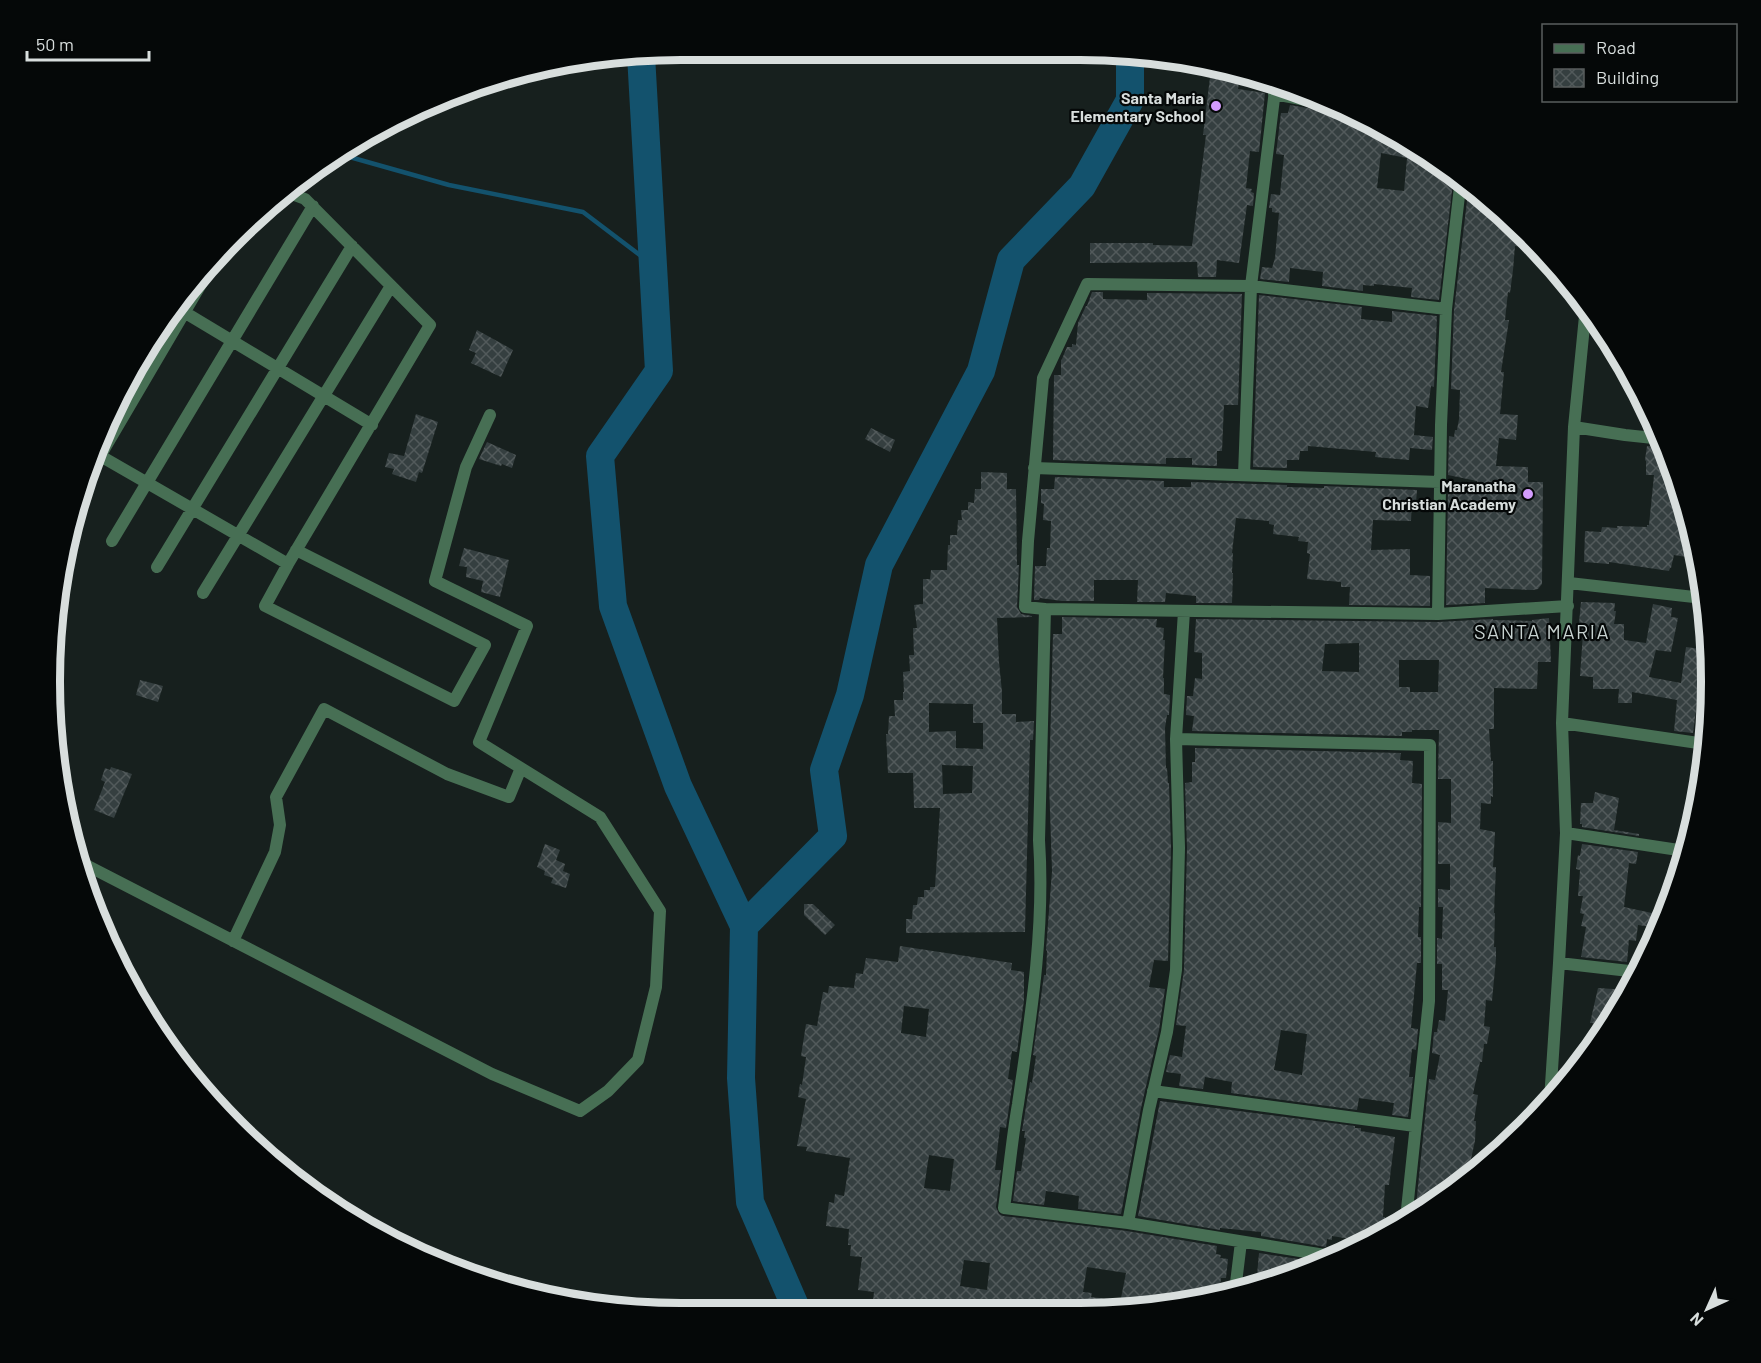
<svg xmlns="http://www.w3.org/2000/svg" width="1761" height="1363" viewBox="0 0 1761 1363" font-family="Barlow,sans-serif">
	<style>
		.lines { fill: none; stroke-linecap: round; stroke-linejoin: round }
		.stream { stroke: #13526d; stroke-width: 4.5 }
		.river { stroke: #13526d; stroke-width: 28 }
		.building { fill: url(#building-cross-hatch); fill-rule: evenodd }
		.street { stroke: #476f54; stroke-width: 12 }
		.poi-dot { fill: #d39cfd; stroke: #050808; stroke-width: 2 }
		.labels { text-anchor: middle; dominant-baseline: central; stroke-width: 4.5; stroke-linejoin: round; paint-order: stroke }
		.poi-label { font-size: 16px; font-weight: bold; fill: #d8dedd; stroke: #050808; text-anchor: end }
		.quarter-label { font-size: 20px; letter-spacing: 1.5px; fill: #c7d2d0; stroke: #050808 }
		.rim { fill: none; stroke: #d8dedd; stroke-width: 8 }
	</style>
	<defs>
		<pattern id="building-cross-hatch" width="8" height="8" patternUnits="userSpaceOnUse" patternTransform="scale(1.5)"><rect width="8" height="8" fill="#353f40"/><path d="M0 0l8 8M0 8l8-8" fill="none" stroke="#525a5b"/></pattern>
	</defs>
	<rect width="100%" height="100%" fill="#17201e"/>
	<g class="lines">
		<path class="stream" d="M339 154 449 185 583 212 653 265"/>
		<path class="river" d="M641 55 659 371 600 456 613 606 678 786 744 926 741 1078 750 1202 796 1308
			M744 926 833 836 824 770 850 695 879 565 981 371 1011 260 1082 186 1130 100V53"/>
	</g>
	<path class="building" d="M1211 69 1240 75 1238 89 1265 93 1259 152 1250 151 1246 188 1252 189 1251 192 1254 193 1253 206 1247 205 1239 263 1217 260 1216 277H1198L1197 262 1090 263V243H1153V245L1192 246 1206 135H1203Z
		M1290 105 1365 118 1375 124 1372 136 1407 144 1454 174 1439 300 1411 297 1412 288 1374 284V286L1363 285V291L1322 286 1323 272 1290 268 1289 282 1260 279 1262 267 1272 268 1275 258 1279 213 1272 212V208H1269L1271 194 1280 195 1284 155 1276 154 1281 113H1288ZM1381 153 1407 158 1404 191 1377 188Z
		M1469 184 1536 248 1515 246 1513 270 1510 293 1508 292 1505 320H1509L1501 372H1504L1500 414 1518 415 1516 440 1499 438 1496 466 1528 467V482H1543L1542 584 1538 589 1533 590 1485 588V603L1446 605 1448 491H1476L1477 481 1448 475 1449 436 1454 437 1455 430H1457L1459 419 1460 390 1451 389 1454 310Z
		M1092 292H1103V299L1147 300V293L1242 294 1238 405H1224L1222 451H1217V466L1192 465V458H1166V464L1053 460 1054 375H1061V360L1062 359 1067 347H1072V344L1076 345 1078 323 1086 306H1087Z
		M1259 295 1362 307 1361 319 1392 322V311L1437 316 1434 387 1431 386 1428 408 1416 406 1414 435 1433 437 1432 450 1410 448 1409 460 1375 457 1376 452 1308 446V451H1300L1299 460H1287V468L1253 467Z
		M477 330 513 350 501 377 471 363 476 353 469 350Z
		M416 414 438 422 422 473 419 472 416 482 392 474 394 469 385 467 389 453 404 456Z
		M871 428 895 440 890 452 865 439Z
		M487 442 516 455 512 468 502 464 501 466 479 459Z
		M1647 446 1666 447 1698 555 1692 554V558L1674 555 1671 568H1670L1669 571 1609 562V564L1584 562 1585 531 1601 532 1602 527 1617 528V526L1647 527V525H1649L1654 475H1646V461L1645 460Z
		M981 472 1007 473V489H1016L1017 565H1019L1017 607 1021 614 1032 616V617L997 618 999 662 1002 692V714H1016V722L1034 721 1033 740H1030L1025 932 906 933V919H912L913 905H917L918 897H924V890H930V887H935L940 808H914L913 773H888L886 734H888L889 716H895L894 700H903V692H904L903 672 910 671 909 655H914L913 628H917L914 605 923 604V579H930L931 570H947L948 545H950V535H957L958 520H962L961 510H968V502L974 503 975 489H981ZM929 703 973 704V723H983V749L956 748V731L929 732ZM942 765 973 766 972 793 943 794Z
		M1055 477 1164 481V487H1191V482L1287 485V487L1324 488V486L1417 490 1416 503H1412L1411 521 1373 520 1371 550 1410 549V575L1430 576V606L1349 605 1350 587H1341V582L1307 579 1310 554 1307 553 1308 542 1298 541 1299 537 1273 534 1274 525 1269 524V521L1236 518 1232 553H1233L1232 573H1233L1232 603H1196V596L1166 593 1165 602H1137L1138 580H1094V601H1062L1040 598 1039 600H1034L1035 566H1046L1047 548H1050L1051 521 1043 520 1044 504 1041 503V489H1054Z
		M464 548 509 560 500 597 481 592 483 581 466 577 467 567 459 566Z
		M1581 602 1615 603 1614 611H1616L1614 624H1624V640L1646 643 1653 604 1672 608 1671 617 1678 618 1671 652 1656 650 1649 677 1681 683 1686 647 1708 650 1705 677 1711 678 1710 699 1698 696 1693 733 1674 731 1677 700 1632 692V703H1618L1619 689H1593V677L1580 676 1583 633H1580L1581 623H1579Z
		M1062 617 1157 619 1156 627 1164 628 1163 640H1165L1163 678H1164V694L1170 695 1169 715H1167L1165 728 1166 768H1167L1168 783H1169L1171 848 1168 961 1154 960 1149 987 1165 989 1159 1030 1141 1108 1121 1214 1078 1209 1079 1196 1046 1191 1044 1205 1013 1201 1017 1171H1021L1026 1138H1024L1025 1131H1022L1030 1082 1032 1083 1036 1056 1033 1055 1044 975H1046L1047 951 1046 950 1052 871 1049 782 1053 634H1062Z
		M1549 618 1551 662H1538L1537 689 1494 688V729H1489L1491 761H1493V797L1491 796V804L1481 803 1480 829 1495 832 1493 867H1496L1494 913H1495L1494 947H1496V958L1492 1001 1486 1000 1484 1026 1490 1027 1487 1044H1484L1482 1062H1480L1473 1094 1478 1095 1474 1121H1476L1475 1141 1467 1177 1463 1180 1454 1179 1453 1189 1431 1207 1415 1215 1429 1079 1435 1080 1440 1055 1432 1053 1434 1032H1437L1439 1020 1445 1021 1448 990H1442V964H1437V938L1442 939 1443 907H1438V889L1450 890V864H1438V822L1451 823V779H1438L1439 730H1412V732H1402V736L1192 731 1194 716 1186 715 1187 696H1193L1195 678 1202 679V653L1194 652 1196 619 1438 622 1493 619V620L1532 621V620ZM1359 643V672L1322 671 1325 644ZM1399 660H1439L1438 692H1410V687H1399Z
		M140 680 163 686 158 702 136 695Z
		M1195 748 1401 753 1400 760 1413 761 1412 783 1422 784 1421 907H1419L1418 937H1421V963H1417L1411 1028 1418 1029 1416 1050 1412 1049 1409 1077H1413L1408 1117 1392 1115 1394 1103 1359 1098 1357 1110 1231 1093 1232 1082 1205 1077 1203 1089 1179 1086 1181 1074 1166 1072 1170 1055 1182 1057 1186 1026 1176 1025 1184 970 1187 848 1185 783 1192 782V762H1195ZM1281 1030 1307 1034 1302 1075 1274 1070Z
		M111 767 132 774 114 818 94 810 105 782 101 780 105 768 110 770Z
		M1595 792 1619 798 1614 830 1639 834V836L1582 827V824H1580L1581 803H1593Z
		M545 844 560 850 556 860 565 864 563 871 570 874 566 888 551 883 553 878 544 875 545 871 537 867Z
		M1582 844 1638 852 1636 864 1629 863 1624 907 1661 915 1659 928 1638 925 1636 941 1629 940 1627 962 1581 957 1586 927 1581 926 1584 914 1580 913 1583 896H1578L1580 870 1576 869 1578 855 1580 856Z
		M804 904H813L835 925 825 935 804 915Z
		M900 946 1012 963 1011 970 1024 972V1000L1017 1052 1012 1051 1008 1079 1013 1080 1006 1128 1000 1127 995 1170H1001L996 1207 999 1214 1003 1216 1127 1231 1217 1246 1216 1254 1221 1255 1220 1258 1228 1259 1226 1278H1221L1219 1295 1162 1308H1119L1126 1273 1087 1267 1083 1292 1092 1293 1091 1297 1117 1300 1116 1308H1068L1044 1304V1308H872L874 1292 858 1290 862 1257 850 1256 851 1245H848L849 1229 826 1226 829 1202 834 1203 835 1194 844 1196 850 1158 806 1151 807 1147 797 1146 806 1099 798 1097 800 1084 802 1085 806 1057 801 1056 806 1024 817 1026 823 992 828 993 829 986 854 988 856 973 863 974 866 958 898 962ZM904 1006 929 1009 926 1037 901 1033ZM929 1155 954 1159 950 1191 924 1188ZM964 1260 990 1263 987 1290 960 1286Z
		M1598 988 1628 990 1605 1033 1585 1057 1593 1023H1590Z
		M1160 1101 1355 1126V1128H1361V1131L1395 1137 1389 1185H1385L1383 1217H1385L1384 1230 1363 1241 1332 1236V1240L1327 1239 1326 1247 1261 1236V1232L1220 1228V1230L1138 1216Z
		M1259 1253 1318 1262 1283 1280 1256 1286Z"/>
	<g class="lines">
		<path class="street" d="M1274 94 1338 106
			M289 193 305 199 430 325 288 564 265 606 454 701 485 645 296 550
			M179 309 372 425
			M1574 427 1625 435 1663 439
			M97 454 288 564
			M1034 468 1440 482
			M89 475 217 257
			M1244 475 1251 286 1276 82
			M112 541 313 206
			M157 567 352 246
			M1569 583 1703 598
			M203 593 391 286
			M1045 609 1438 614 1568 606
			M1438 614 1441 425 1446 309 1461 178
			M1562 723 1705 744
			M1176 739 1430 745 1429 1001 1406 1219
			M1566 833 1685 851
			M70 835 86 865 492 1074 580 1111 608 1091 638 1060 656 987 660 911 600 817 521 768
			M233 941 275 852 280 825 276 797 324 709 447 774 509 797 521 768 479 742 527 626 435 581 466 467 490 415
			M1559 963 1638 972
			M1153 1091 1415 1126
			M1550 1100 1559 963 1566 833 1562 723 1574 427 1586 306
			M1128 1223 1149 1110 1167 1032 1176 970 1179 848 1176 739 1184 611
			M1331 1256 1128 1223 1004 1208C1009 1173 1012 1138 1018 1104 1031 1016 1045 928 1039 840L1045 609 1025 607 1028 541 1043 378 1087 284 1251 286 1446 309
			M1235 1291 1241 1242"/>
	</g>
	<g class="poi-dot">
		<circle cx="1216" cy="106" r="6"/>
		<circle cx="1528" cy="494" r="6"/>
	</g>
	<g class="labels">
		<g class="poi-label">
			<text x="1204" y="97">Santa Maria<tspan x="1204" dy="18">Elementary School</tspan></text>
			<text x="1516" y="485">Maranatha<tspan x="1516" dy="18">Christian Academy</tspan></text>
		</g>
		<g class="quarter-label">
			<text x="1542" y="631">SANTA MARIA</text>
		</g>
	</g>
	<path d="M0 0H1761V1363H0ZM681 60H1080A621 621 0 0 1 1701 681V682A621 621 0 0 1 1080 1303H681A621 621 0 0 1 60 682V681A621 621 0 0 1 681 60Z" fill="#050808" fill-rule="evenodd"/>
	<path class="rim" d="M681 60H1080A621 621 0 0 1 1701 681V682A621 621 0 0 1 1080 1303H681A621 621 0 0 1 60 682V681A621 621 0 0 1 681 60Z"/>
	<rect x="1542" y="24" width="195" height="78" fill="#050808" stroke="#595e5d" stroke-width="1.5"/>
	<rect x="1554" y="44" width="30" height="9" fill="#476f54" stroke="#595e5d" stroke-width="1.5"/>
	<text x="1596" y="54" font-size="18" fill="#d8dedd">Road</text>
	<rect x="1554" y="69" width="30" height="18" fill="url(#building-cross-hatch)" stroke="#595e5d" stroke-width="1.5"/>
	<text x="1596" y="84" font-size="18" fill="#d8dedd">Building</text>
	<g transform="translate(1707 1309) rotate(225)" stroke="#050808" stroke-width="4.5" paint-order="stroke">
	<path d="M0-4.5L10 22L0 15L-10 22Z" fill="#d8dedd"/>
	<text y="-9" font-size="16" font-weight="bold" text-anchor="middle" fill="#d8dedd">N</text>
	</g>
	<path d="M27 51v9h122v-9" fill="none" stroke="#d8dedd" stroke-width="3"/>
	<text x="36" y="51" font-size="18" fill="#d8dedd" stroke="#050808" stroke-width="4.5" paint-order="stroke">50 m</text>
</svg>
